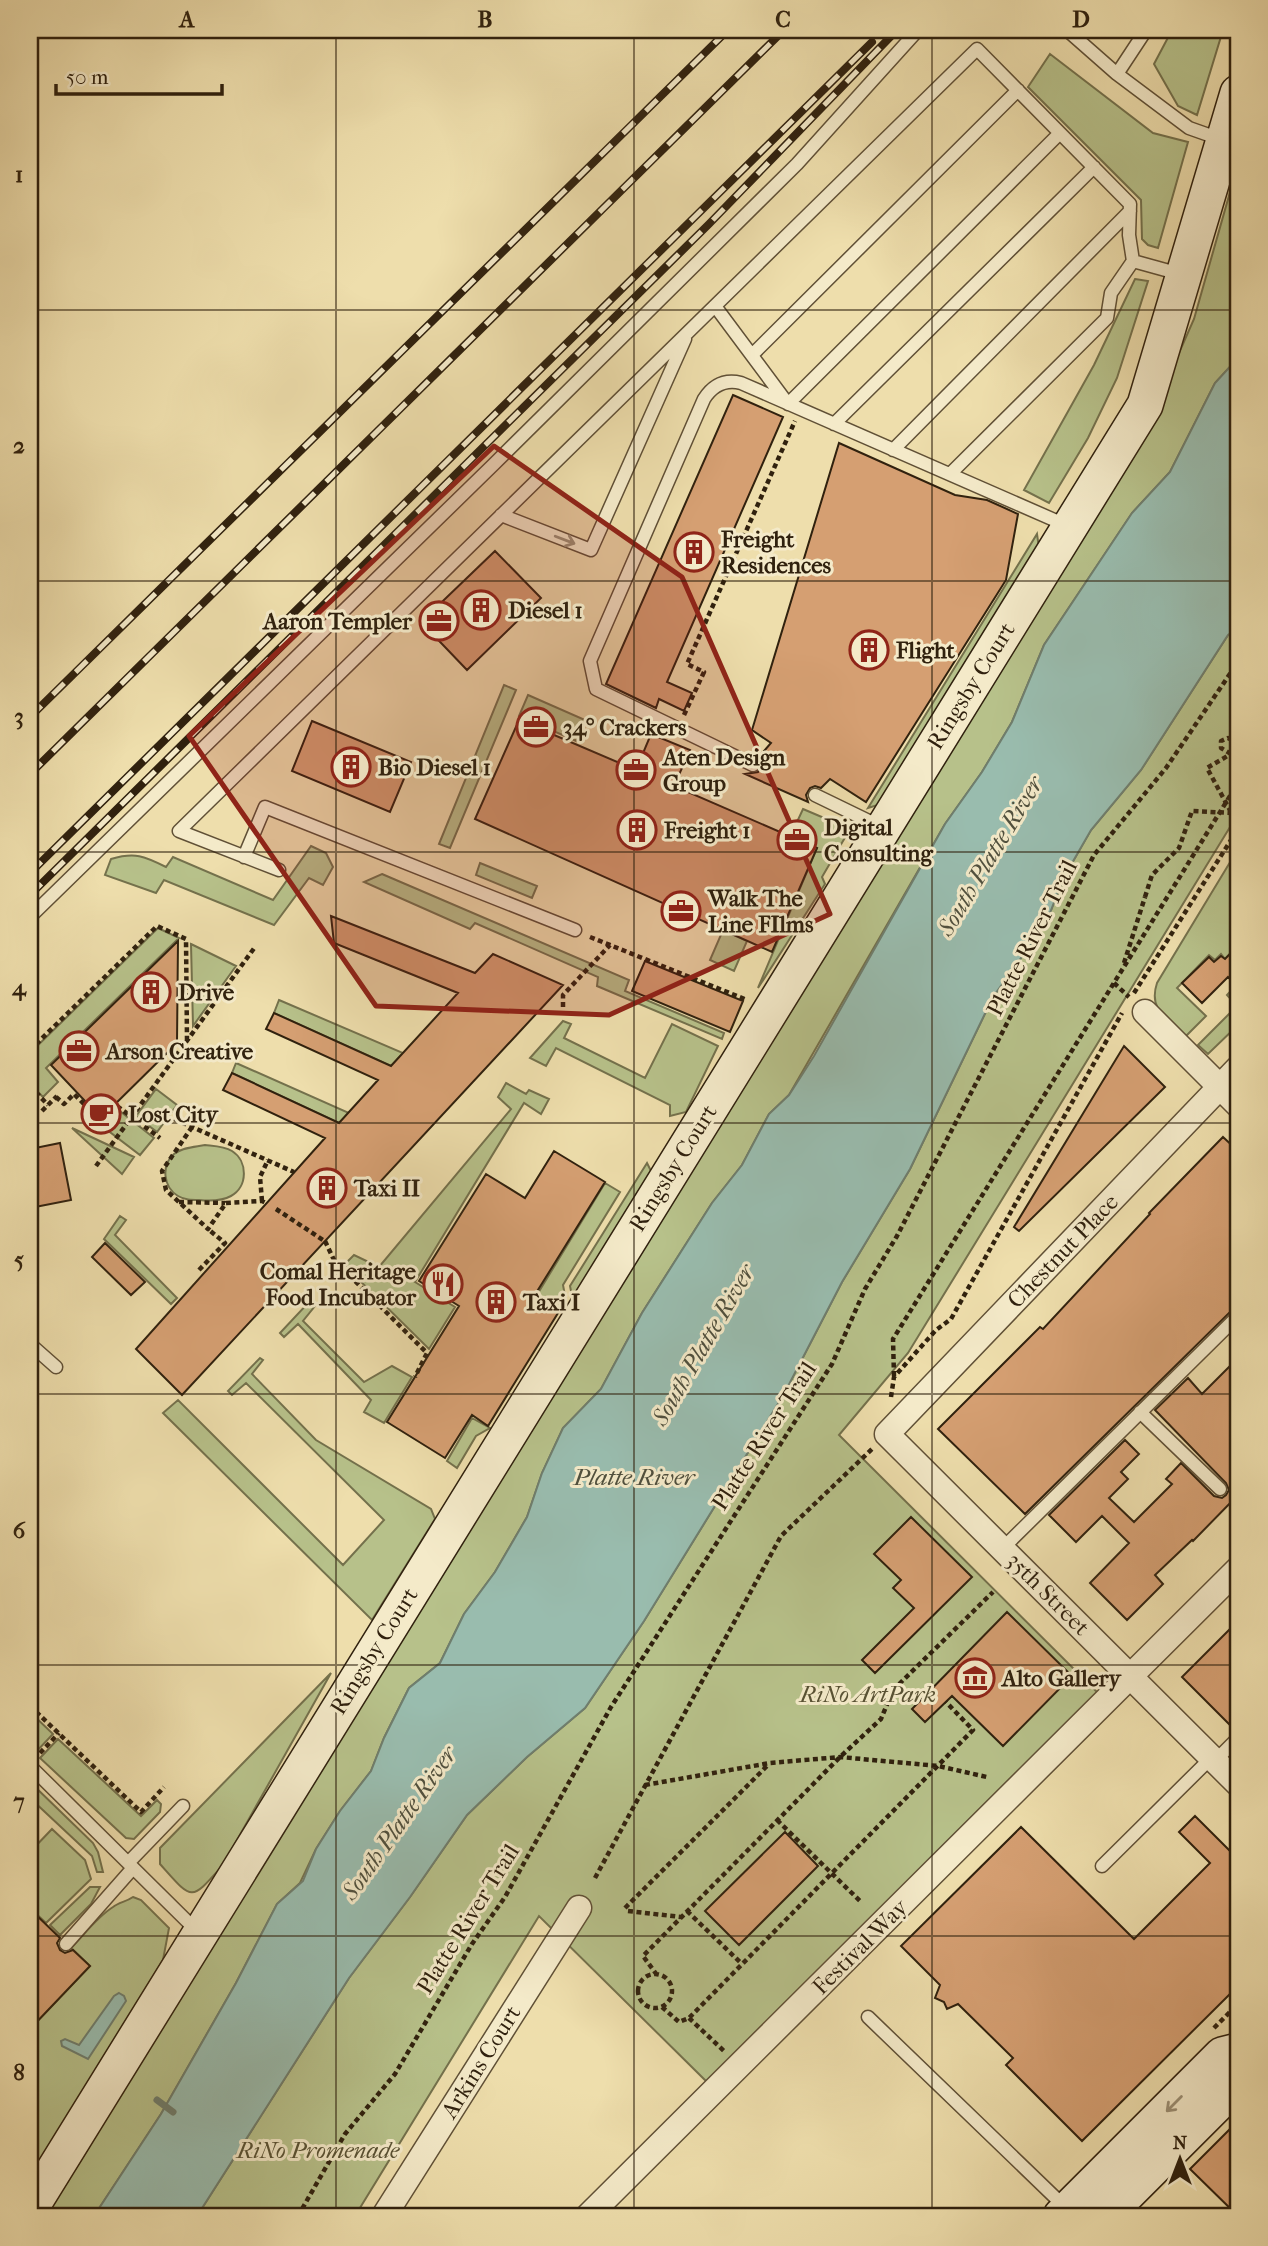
<svg xmlns="http://www.w3.org/2000/svg" width="1268" height="2246" viewBox="0 0 1268 2246" font-family="'IM FELL French Canon',serif">
	<style>
		.green { fill: #b7c18a; stroke: #74714c; stroke-width: 2 }
		.water { fill: #99bcae; stroke: #6f7e6e; stroke-width: 2 }
		.lines { fill: none; stroke-linecap: round; stroke-linejoin: round }
		.stream { stroke: #6f7e6e; stroke-width: 7 }
		.building { fill: #d59f72; stroke: #30210e; stroke-width: 2 }
		.lane-casing { stroke: #605036; stroke-width: 15 }
		.street-casing { stroke: #605036; stroke-width: 27 }
		.secondary-casing { stroke: #30210e; stroke-width: 38 }
		.path { stroke: #30210e; stroke-width: 4.5; stroke-dasharray: 5 3.5; stroke-linecap: butt }
		.lane { stroke: #f4eac9; stroke-width: 12 }
		.street { stroke: #f4eac9; stroke-width: 24 }
		.secondary { stroke: #f4eac9; stroke-width: 35 }
		.rail-casing { stroke: #30210e; stroke-width: 8 }
		.rail { stroke: #f4eac9; stroke-width: 5; stroke-dasharray: 16; stroke-linecap: butt }
		.path-bridge { stroke: #30210e; stroke-width: 4.5; stroke-dasharray: 5 3.5; stroke-linecap: butt }
		.oneway { stroke: #9c9075 }
		.marked { fill: #8f2418; fill-opacity: 0.2; stroke: #8f2418; stroke-width: 5; stroke-linejoin: round }
		.grid { fill: none; stroke: #30210e; stroke-width: 2; stroke-opacity: 0.55 }
		.labels { text-anchor: middle; dominant-baseline: central; stroke-width: 6; stroke-linejoin: round; paint-order: stroke }
		.poi-label { font-size: 23px; font-weight: bold; fill: #30210e; stroke: #f4eac9; text-anchor: start }
		.street-label { font-size: 23px; fill: #30210e; stroke: #f4eac9 }
		.park-label { font-size: 23px; font-style: italic; fill: #585133; stroke: #f4eac9 }
		.water-label { font-size: 24px; font-style: italic; fill: #50503e; stroke: #f4eac9 }
		.neatline { fill: none; stroke: #30210e; stroke-width: 2.5 }
		.grid-label { font-size: 23px; text-anchor: middle; font-weight: bold; fill: #30210e }
	</style>
	<rect width="100%" height="100%" fill="#eedeac"/>
	<filter id="stains"><feTurbulence type="fractalNoise" baseFrequency=".00286" numOctaves="4"/><feColorMatrix values="0 0 0 0 .2 0 0 0 0 .09 0 0 0 0 .02 0 0 0 .5 -.17"/></filter>
	<radialGradient id="worn" r=".72"><stop offset=".6" stop-color="#630" stop-opacity="0"/><stop offset="1" stop-color="#630" stop-opacity=".3"/></radialGradient>
	<path class="green" d="M1172 30H1223L1197 115 1178 106 1154 64Z
		M1050 54 1153 133 1188 142 1158 248 1148 245 1142 239 1141 200 1028 87Z
		M1238 164V358L1215 383 1170 472 1132 513 1044 645 1012 722 982 772 945 824 789 1095 769 1114 742 1165 712 1203 642 1313 601 1389 563 1428 542 1473 527 1517 495 1572 464 1614 440 1663 409 1688 384 1738 371 1771 340 1811 316 1849 300 1883 277 1904 236 1983 161 2114 94 2216H44L86 2152 304 1785 1150 419 1194 319Z
		M1135 279 1148 281 1117 378 1088 438 1049 503 1024 490 1094 365Z
		M1037 534 1039 548 881 804 868 808Z
		M1238 628V814L908 1353 839 1435 1097 1692 707 2082 539 1916 355 2216H197L349 1978 410 1897 467 1815 527 1757 585 1708 644 1621 784 1394 842 1282 910 1169 993 997 1046 923 1064 877 1091 830 1141 770 1228 635Z
		M504 685 516 690 450 848 439 844Z
		M528 695 585 720 576 741 519 716Z
		M803 809 850 829 822 877 825 884 758 988 817 848 790 837Z
		M311 846 326 853 333 867 323 885 309 878 274 925 164 880 156 893 105 875 111 859C135 852 144 856 166 867L173 857 273 900Z
		M1238 849V945L1225 959 1221 954 1215 960 1209 955 1177 988 1206 1016 1185 1037C1167 1019 1148 1010 1157 983Z
		M480 863 537 886 532 898 476 875Z
		M382 874 629 980 625 991 724 1033 722 1039 597 986 598 977 475 923 470 929 364 882Z
		M158 928 179 938 46 1068 58 1082 43 1097 30 1084V1053Z
		M723 930 747 941 734 971 710 960Z
		M191 944 236 966 193 1026Z
		M1238 983V1025L1208 1054 1198 1045 1237 1006 1227 995Z
		M279 1000 403 1053 391 1066 274 1013Z
		M563 1021 571 1024 564 1038 645 1078 672 1024 718 1046 686 1112 670 1116V1105L556 1048 546 1066 530 1058Z
		M236 1063 349 1113 339 1123 232 1073Z
		M506 1083 526 1094 529 1090 549 1099 541 1114 524 1103 415 1282 455 1307 429 1349 344 1265 354 1255 379 1267 511 1109 498 1097Z
		M156 1089 177 1105 157 1132 136 1116Z
		M116 1108 154 1138 140 1155 102 1126Z
		M72 1128 134 1157 122 1174Z
		M205 1145C214 1146 224 1146 232 1151 248 1161 248 1187 231 1196 222 1201 209 1201 199 1200 191 1200 185 1200 178 1196 163 1187 161 1165 174 1154 183 1147 195 1147 205 1145Z
		M647 1163 652 1173 573 1301 570 1286Z
		M605 1183 620 1192 563 1285 566 1301 559 1312 535 1298Z
		M120 1216 126 1220 115 1235 177 1298 171 1304 104 1239Z
		M309 1302 315 1306 303 1321 364 1382 392 1366 412 1377 384 1423 364 1412 371 1400 298 1324 284 1337 280 1333Z
		M260 1358 263 1360 252 1374 316 1440 431 1509 435 1519 372 1620 163 1413 178 1400 343 1565 384 1520 246 1383 232 1395 228 1391Z
		M472 1418 490 1428 476 1436 457 1468 447 1461Z
		M331 1673 223 1865C190 1902 193 1901 160 1864V1848Z
		M30 1712 53 1734 35 1753 33 1734 30 1730Z
		M58 1739 141 1816 157 1800 161 1804 160 1812 134 1839 126 1838 40 1758Z
		M30 1782 93 1843 98 1852 103 1872H97L92 1856 30 1798Z
		M52 1829 85 1860 91 1879 46 1923 30 1908V1852Z
		M90 1887H100L91 1904 60 1935 50 1925Z
		M133 1897 141 1900 169 1928 163 1960 30 2178V2029L90 1966 71 1948C84 1935 97 1917 113 1907 119 1902 126 1902 133 1897Z"/>
	<path class="water" d="M1238 358V628L1228 635 1141 770 1091 830 1064 877 1046 923 993 997 910 1169 842 1282 784 1394 644 1621 585 1708 527 1757 467 1815 410 1897 349 1978 197 2216H94L161 2114 236 1983 277 1904 303 1881 316 1849 340 1811 371 1771 384 1738 409 1688 440 1663 464 1614 495 1572 527 1517 542 1473 563 1428 601 1389 642 1313 712 1203 742 1165 769 1114 789 1095 814 1056 945 824 982 772 1012 722 1044 645 1132 513 1170 472 1215 383Z
		M119 1993 124 1996 126 2001 88 2059 62 2046 61 2041 65 2039 79 2045 114 1996Z"/>
	<g class="lines">
		<path class="stream" d="M157 2100 173 2112"/>
	</g>
	<path class="building" d="M733 395 783 417 667 682 692 693 684 711 659 699 656 708 606 684Z
		M839 443 955 495 987 500 1018 514 1006 580 866 802 830 779 821 788 815 786 810 788 806 795 808 802 745 774 758 772 762 765 758 758 771 743 752 730Z
		M495 551 541 598 467 670 421 622Z
		M519 720 636 770 651 734 690 750 674 786 817 848 772 952 475 819Z
		M312 721 411 762 390 812 292 771Z
		M331 916 475 973 493 954 563 985 182 1395 136 1349 325 1138 223 1090 232 1073 339 1123 378 1080 266 1029 274 1013 391 1066 458 993 334 943Z
		M178 941 177 1043 101 1118 51 1065Z
		M1238 946V987L1228 977 1202 1003 1182 983 1209 957 1214 962 1221 956 1225 959Z
		M645 961 743 1001 730 1032 632 991Z
		M1124 1046 1165 1087 1019 1231 1014 1227Z
		M1223 1137 1238 1151V1307L1232 1310 1025 1514 938 1429 1040 1327 1043 1329 1150 1214 1149 1213Z
		M60 1143 71 1200 30 1208V1149Z
		M554 1151 605 1182 533 1298 558 1313 488 1426 472 1415 445 1458 387 1422 459 1306 419 1281 486 1174 525 1198Z
		M105 1243 145 1282 131 1295 92 1257Z
		M1238 1358V1495L1193 1541 1192 1540 1155 1575 1163 1584 1127 1620 1090 1583 1129 1543 1102 1516 1076 1542 1049 1515 1125 1440 1139 1454 1121 1472 1128 1479 1109 1498 1134 1522 1172 1484 1166 1479 1181 1463 1214 1496 1222 1498 1226 1495 1229 1490 1226 1483 1155 1410 1188 1378 1202 1394Z
		M911 1517 972 1577 875 1673 862 1660 914 1608 893 1588 901 1580 874 1554Z
		M1007 1612 1072 1676 1003 1746 952 1696 925 1722 912 1709Z
		M1238 1621V1729L1235 1730 1182 1677Z
		M1195 1816 1238 1859V1986L1082 2141 1006 2065 1013 2058 958 2004 947 2009 944 2002 935 1998 940 1985 901 1946 1021 1827 1134 1939 1210 1863 1179 1832Z
		M785 1832 818 1866 739 1945 705 1911Z
		M30 1909 60 1938 57 1943 60 1950 65 1953 73 1950 90 1966 30 2029Z
		M1238 2121V2216L1190 2169Z"/>
	<g class="lines">
		<g class="lane-casing">
			<path id="lane" d="M1067 30 1117 74 1189 128 1223 140
				M1117 74 1146 30
				M1133 261 1180 274
				M715 306 788 404 1060 133
				M752 355 1018 90
				M834 424 1094 167
				M893 450 1130 211
				M501 515 591 550 685 339
				M753 765 596 689 590 661 704 399C713 385 725 379 741 383L1068 526
				M815 795 881 827
				M244 857 265 807 575 930
				M279 870 179 831 977 49 1130 204 1129 235 1133 261 1111 293 1107 318 950 474
				M30 917 493 465 797 164 918 30
				M30 1344 56 1367
				M1140 1412 1220 1489
				M1002 1549 1238 1316
				M1215 1761 1238 1738
				M30 1766 199 1933
				M128 1863 183 1806
				M1102 1866 1211 1758
				M66 1944 133 1868
				M868 2017 1065 2207"/>
		</g>
		<g class="street-casing">
			<path id="street" d="M1145 1012 1238 1105
				M1238 1068 887 1434 1238 1784
				M384 2216 579 1908
				M588 2216 1238 1569"/>
		</g>
		<g class="secondary-casing">
			<path id="secondary" d="M30 2209 1145 405 1238 93
				M1061 2216 1222 2055 1238 2051
				M1105 2216 1238 2083"/>
		</g>
		<path class="path" d="M684 715 704 672 687 664 795 421
			M1231 754 1221 748V741L1228 738 1237 743
			M590 937 747 1000
			M1124 963 1145 897
			M1114 983 1129 997
			M1134 993 1238 829
			M563 1007V995L610 945
			M30 1050 157 926 186 939 187 1041
			M30 1086 48 1105
			M56 1097 64 1104 74 1094 101 1121 117 1106 160 1138
			M42 1111 57 1096
			M174 1119 294 1172
			M192 1127 162 1171 166 1190 208 1229 226 1203 262 1201 266 1203
			M96 1166 255 947
			M262 1201 260 1177 268 1160
			M179 1202 225 1203
			M276 1209 323 1240
			M325 1241 334 1260 427 1353 415 1377
			M199 1270 225 1243 208 1229
			M894 1376 893 1339 1238 783
			M891 1397 894 1377 936 1330 951 1319 1122 1013
			M30 1706 141 1812 164 1787
			M40 1753 59 1733
			M645 1785 770 1763 840 1757 938 1766 987 1777
			M777 1820 860 1901
			M595 1878 781 1536 872 1449
			M625 1908 769 1764
			M628 1911 681 1917
			M687 1911 742 1964
			M638 1991a17 17 0 1 1 34 0a17 17 0 1 1-34 0Z
			M657 1975 643 1956 840 1757 881 1719 893 1690 993 1592
			M662 2007 679 2022 689 2018 973 1730 946 1702
			M689 2018 724 2051
			M1214 2028 1238 2004
			M298 2216 345 2134 395 2074 472 1944 505 1897 611 1707 832 1364 865 1289 897 1236 1094 855 1166 768 1238 662"/>
		<use href="#lane" class="lane"/>
		<use href="#street" class="street"/>
		<use href="#secondary" class="secondary"/>
		<g class="rail-casing">
			<path id="rail" d="M30 717 728 30
				M30 774 784 30
				M30 873 872 42
				M30 895 709 224 897 30"/>
		</g>
		<use href="#rail" class="rail"/>
		<path class="path-bridge" d="M1231 812 1207 768 1236 751 1238 713
			M1145 897 1152 875 1179 848 1192 811 1232 813"/>
	</g>
	<defs><path id="oneway-shaft" d="M-6 0H5M1.5-3L5.5 0L1.5 3" fill="none" stroke-width="1.6" stroke-linecap="round" stroke-linejoin="round" transform="scale(1.75)"/></defs>
	<g class="oneway">
		<use href="#oneway-shaft" transform="translate(565 540) rotate(21)"/>
		<use href="#oneway-shaft" transform="translate(1174 2104) rotate(135)"/>
	</g>
	<path class="marked" d="M494 446 682 577 830 914 609 1015 376 1006 189 736Z"/>
	<path class="grid" d="M336 30V2216M634 30V2216M932 30V2216M30 310H1238M30 581H1238M30 852H1238M30 1123H1238M30 1394H1238M30 1665H1238M30 1936H1238"/>
	<defs>
		<g id="building-ring" transform="scale(2.0125)"><circle r="9.5" fill="#f4eac9" stroke="#8f2418" stroke-width="1.5"/><path d="M-4-6H4V6H1V3H-1V6H-4ZM-2.5-4.3h1.7v1.8h-1.7ZM.8-4.3h1.7v1.8H.8ZM-2.5-1h1.7V.8h-1.7ZM.8-1h1.7V.8H.8Z" fill="#8f2418"/></g>
		<g id="office-ring" transform="scale(2.0125)"><circle r="9.5" fill="#f4eac9" stroke="#8f2418" stroke-width="1.5"/><path d="M-6-3h4V-5.5h4V-3h4V5H-6ZM-1-4.5V-3h2v-1.5ZM-6 0V1H6V0Z" fill="#8f2418"/></g>
		<g id="cafe-ring" transform="scale(2.0125)"><circle r="9.5" fill="#f4eac9" stroke="#8f2418" stroke-width="1.5"/><path d="M-5.5-4.5H6V0H3Q3 3.5 0 3.5H-2.5Q-5.5 3.5-5.5 0ZM3-3.2v2h1.7v-2ZM-6 4.5H4V6H-6Z" fill="#8f2418"/></g>
		<g id="restaurant-ring" transform="scale(2.0125)"><circle r="9.5" fill="#f4eac9" stroke="#8f2418" stroke-width="1.5"/><path d="M-5-6h1v4h1v-4h1v4h1v-4h1v5L-1.5 .5V6h-2V.5L-5-1ZM5-6V6H3V1.5H1.5Q1.5-4 5-6Z" fill="#8f2418"/></g>
		<g id="museum-ring" transform="scale(2.0125)"><circle r="9.5" fill="#f4eac9" stroke="#8f2418" stroke-width="1.5"/><path d="M0-6L6-3V-2H-6V-3ZM-5-1h2V3h-2ZM-1-1h2V3h-2ZM3-1h2V3H3ZM-6 4H6V6H-6Z" fill="#8f2418"/></g>
	</defs>
	<g fill-rule="evenodd">
		<use href="#building-ring" x="694" y="552"/>
		<use href="#building-ring" x="481" y="610"/>
		<use href="#office-ring" x="439" y="621"/>
		<use href="#building-ring" x="869" y="650"/>
		<use href="#office-ring" x="536" y="727"/>
		<use href="#building-ring" x="351" y="767"/>
		<use href="#office-ring" x="636" y="770"/>
		<use href="#building-ring" x="637" y="830"/>
		<use href="#office-ring" x="797" y="840"/>
		<use href="#office-ring" x="681" y="911"/>
		<use href="#building-ring" x="151" y="992"/>
		<use href="#office-ring" x="79" y="1051"/>
		<use href="#cafe-ring" x="101" y="1114"/>
		<use href="#building-ring" x="327" y="1188"/>
		<use href="#restaurant-ring" x="443" y="1284"/>
		<use href="#building-ring" x="496" y="1302"/>
		<use href="#museum-ring" x="975" y="1678"/>
	</g>
	<g class="labels">
		<g class="poi-label">
			<text x="721" y="539">Freight<tspan x="721" dy="26">Residences</tspan></text>
			<text x="508" y="610">Diesel 1</text>
			<text x="412" y="621" text-anchor="end">Aaron Templer</text>
			<text x="896" y="650">Flight</text>
			<text x="563" y="727">34° Crackers</text>
			<text x="663" y="757">Aten Design<tspan x="663" dy="26">Group</tspan></text>
			<text x="378" y="767">Bio Diesel 1</text>
			<text x="824" y="827">Digital<tspan x="824" dy="26">Consulting</tspan></text>
			<text x="664" y="830">Freight 1</text>
			<text x="708" y="898">Walk The<tspan x="708" dy="26">Line FIlms</tspan></text>
			<text x="178" y="992">Drive</text>
			<text x="106" y="1051">Arson Creative</text>
			<text x="128" y="1114">Lost City</text>
			<text x="354" y="1188">Taxi II</text>
			<text x="416" y="1271" text-anchor="end">Comal Heritage<tspan x="416" dy="26">Food Incubator</tspan></text>
			<text x="523" y="1302">Taxi I</text>
			<text x="1002" y="1678">Alto Gallery</text>
		</g>
		<g class="street-label">
			<text transform="translate(971 686) rotate(-58)">Ringsby Court</text>
			<text transform="translate(1032 938) rotate(-63)">Platte River Trail</text>
			<text transform="translate(673 1168) rotate(-58)">Ringsby Court</text>
			<text transform="translate(1063 1251) rotate(-46)">Chestnut Place</text>
			<text transform="translate(764 1436) rotate(-57)">Platte River Trail</text>
			<text transform="translate(1048 1594) rotate(45)">35th Street</text>
			<text transform="translate(374 1651) rotate(-58)">Ringsby Court</text>
			<text transform="translate(468 1919) rotate(-58)">Platte River Trail</text>
			<text transform="translate(860 1947) rotate(-45)">Festival Way</text>
			<text transform="translate(481 2062) rotate(-58)">Arkins Court</text>
		</g>
		<g class="park-label">
			<text x="868" y="1694">RiNo ArtPark</text>
			<text x="318" y="2150">RiNo Promenade</text>
		</g>
		<g class="water-label">
			<text transform="translate(990 856) rotate(-59)">South Platte River</text>
			<text transform="translate(703 1345) rotate(-60)">South Platte River</text>
			<text x="634" y="1477">Platte River</text>
			<text transform="translate(399 1823) rotate(-55)">South Platte River</text>
		</g>
	</g>
	<rect width="1268" height="2246" fill="none" stroke="#eedeac" stroke-width="77"/>
	<g transform="translate(1180 2159)" stroke="#f4eac9" stroke-width="5" paint-order="stroke">
	<path d="M0-5L12 26L0 18L-12 26Z" fill="#30210e"/>
	<text y="-10" font-size="19" font-weight="bold" text-anchor="middle" fill="#30210e">N</text>
	</g>
	<path d="M56 84v10h166v-10" fill="none" stroke="#30210e" stroke-width="3.5"/>
	<text x="66" y="84" font-size="21" fill="#30210e" stroke="#f4eac9" stroke-width="5" paint-order="stroke">50 m</text>
	<rect x="38" y="38" width="1192" height="2170" class="neatline"/>
	<g class="grid-label">
		<text x="187" y="27">A</text>
		<text x="485" y="27">B</text>
		<text x="783" y="27">C</text>
		<text x="1081" y="27">D</text>
		<text x="19" y="182">1</text>
		<text x="19" y="453">2</text>
		<text x="19" y="724">3</text>
		<text x="19" y="995">4</text>
		<text x="19" y="1267">5</text>
		<text x="19" y="1538">6</text>
		<text x="19" y="1809">7</text>
		<text x="19" y="2080">8</text>
	</g>
	<rect width="100%" height="100%" filter="url(#stains)"/>
	<rect width="100%" height="100%" fill="url(#worn)"/>
</svg>
